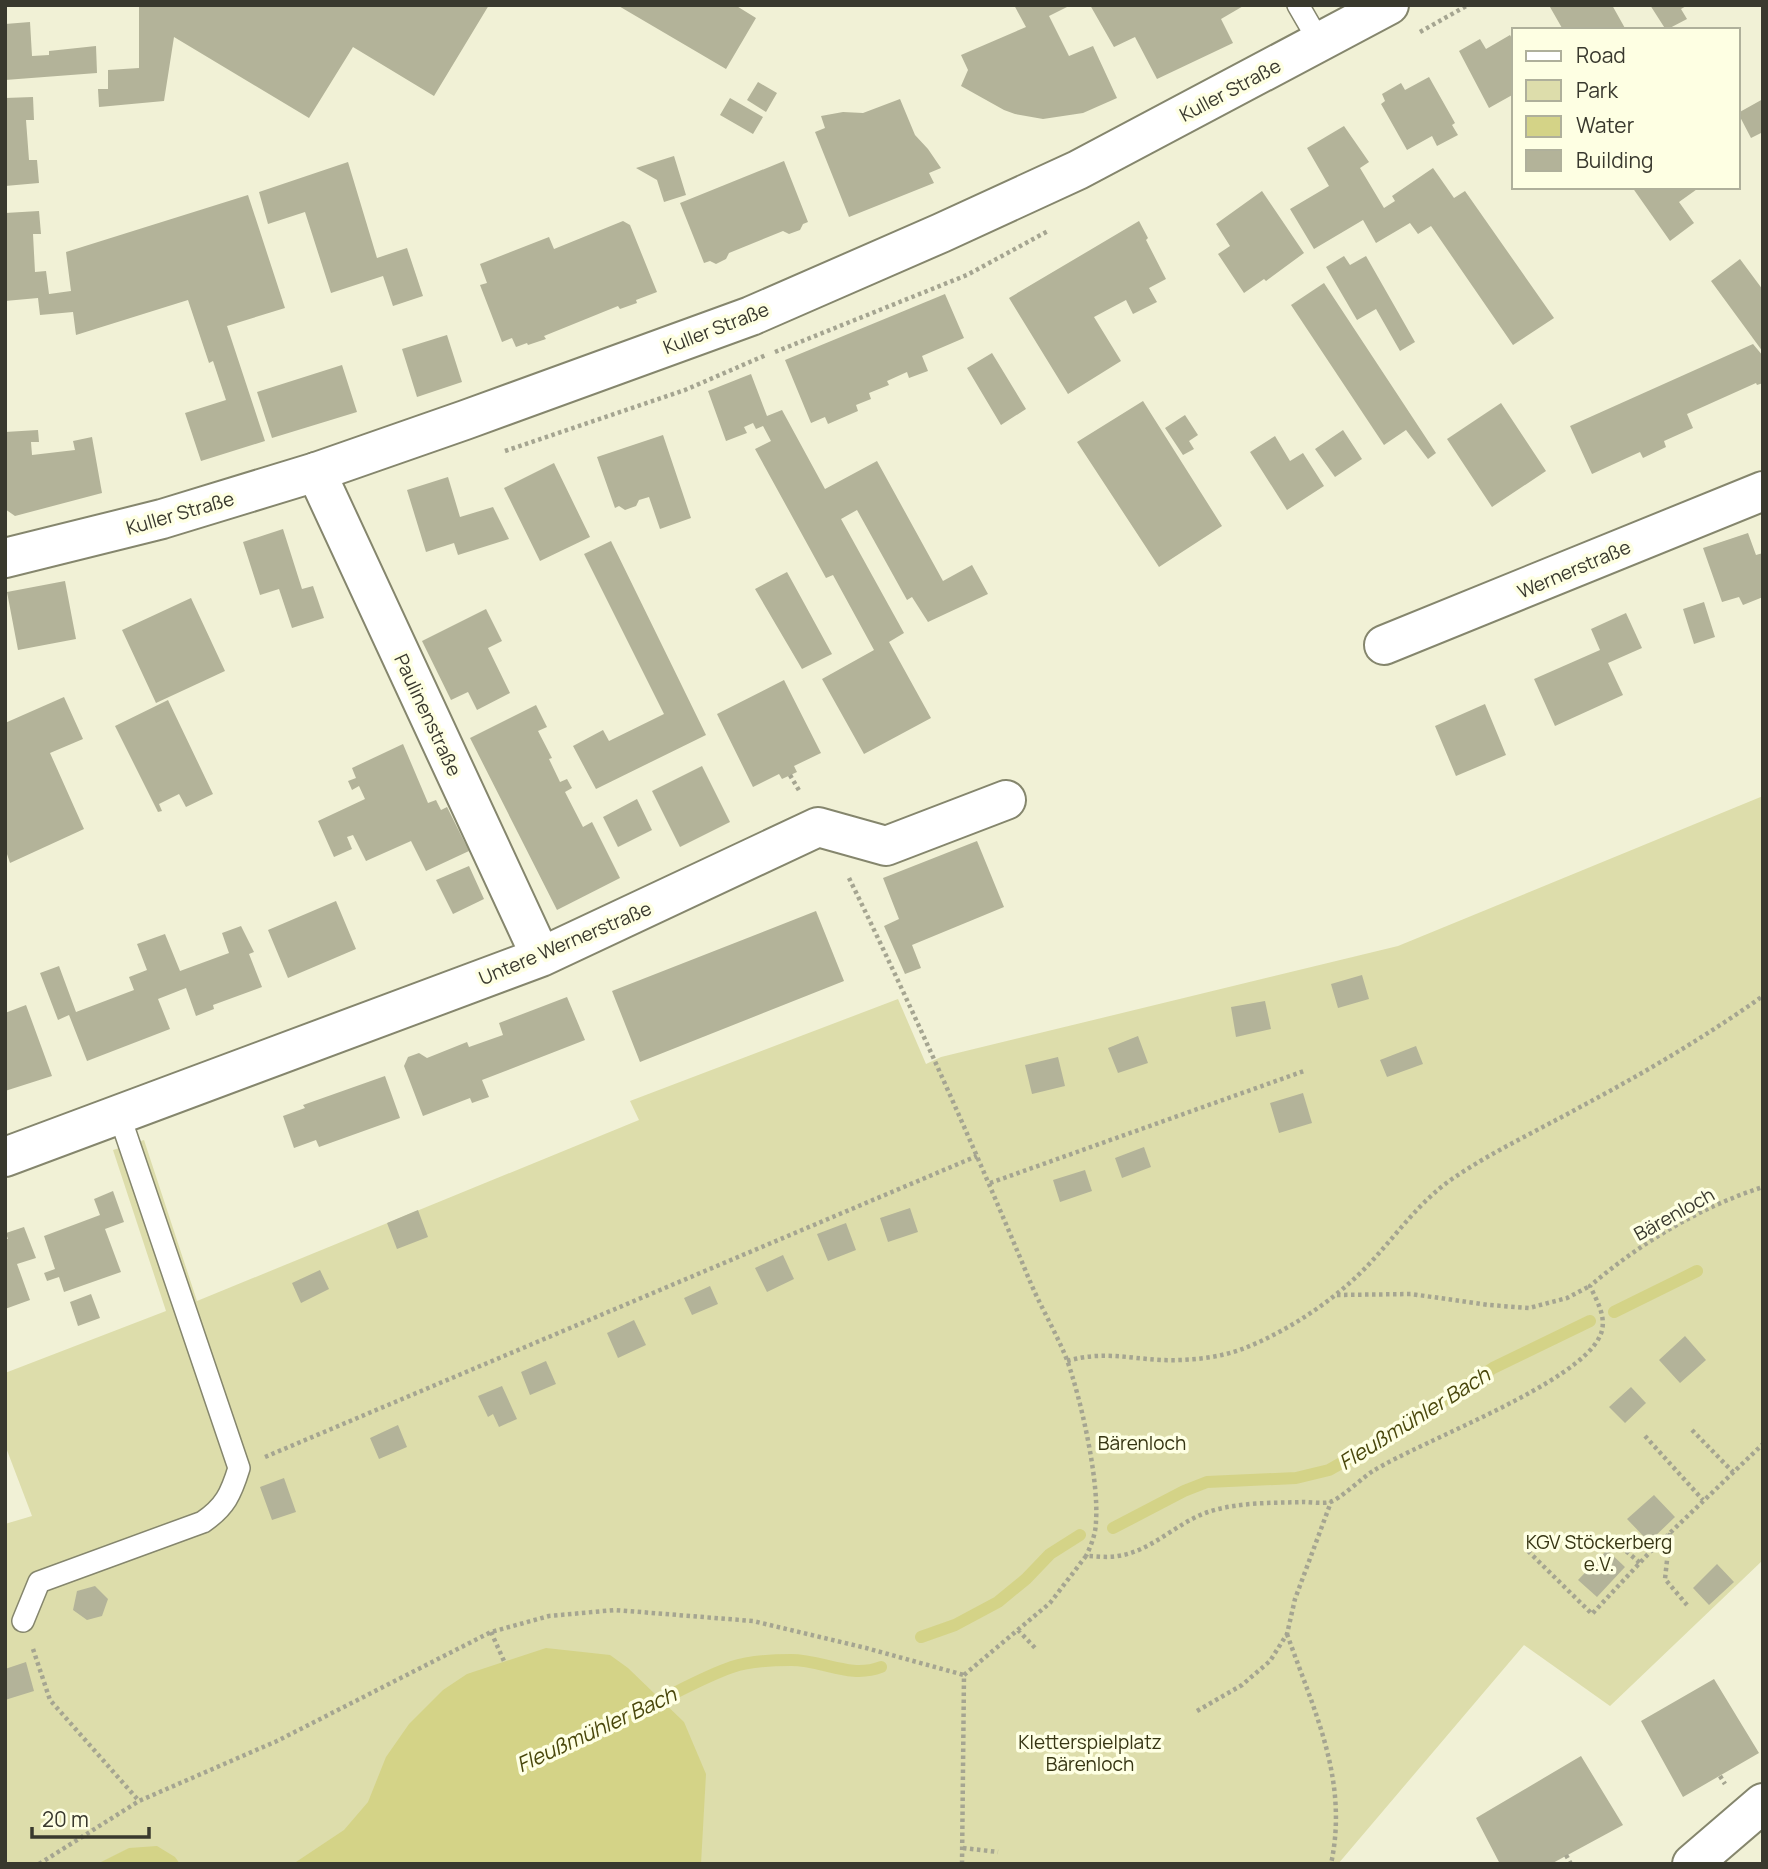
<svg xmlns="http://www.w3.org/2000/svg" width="1768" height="1869" viewBox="0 0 1768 1869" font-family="Manrope,sans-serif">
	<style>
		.green { fill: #ddddab }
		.water { fill: #d4d387 }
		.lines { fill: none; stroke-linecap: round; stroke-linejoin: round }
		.stream { stroke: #d4d387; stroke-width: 12 }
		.building { fill: #b3b399 }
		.service-casing { stroke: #85866d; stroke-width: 24 }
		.minor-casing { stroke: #85866d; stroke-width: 42 }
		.primary-casing { stroke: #85866d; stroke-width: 42 }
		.path { stroke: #a5a591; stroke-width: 4.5; stroke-dasharray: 3.5 3.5; stroke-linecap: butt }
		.service { stroke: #fff; stroke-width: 21 }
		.minor { stroke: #fff; stroke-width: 38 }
		.primary { stroke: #fff; stroke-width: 38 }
		.labels { text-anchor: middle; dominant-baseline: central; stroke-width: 7; stroke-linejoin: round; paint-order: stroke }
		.street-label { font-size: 19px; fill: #39392e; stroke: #feffe3 }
		.park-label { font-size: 19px; fill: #363513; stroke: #feffe3 }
		.water-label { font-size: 21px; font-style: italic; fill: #49470b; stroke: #feffe3 }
	</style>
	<rect width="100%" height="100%" fill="#f1f1d6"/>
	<path class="green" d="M1763 796V1560L1610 1706 1524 1645 1338 1864H5V1524L32 1516 5 1445V1373L166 1311 113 1150 144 1140 197 1301 639 1120 630 1101 898 999 926 1064 941 1057 1398 946Z"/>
	<path class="water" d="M546 1648 610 1655 628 1668 684 1722 706 1774 701 1864H293L344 1830 368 1802 386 1757 409 1724 443 1690 467 1674Z
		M157 1846 175 1857 180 1864H97L129 1848Z"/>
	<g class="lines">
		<path class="stream" d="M1614 1312 1697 1271
			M1113 1528 1184 1491 1207 1482 1296 1478 1329 1470 1396 1432 1493 1368 1590 1321
			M921 1637 955 1625 998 1602 1026 1579 1050 1554 1080 1535
			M648 1706C676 1693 703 1677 732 1667 749 1661 773 1660 791 1660 823 1660 850 1679 881 1667"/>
	</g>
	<path class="building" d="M139 5H489L434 96 353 47 309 118 174 37 164 101 99 107 98 89H108V70L139 68Z
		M617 5H735L756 18 726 69Z
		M1014 5H1071L1049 16 1069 56 1093 46 1117 98 1083 113 1043 119 1015 114 1004 110 961 86 968 70 961 55 1026 27Z
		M1090 5H1245L1221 19 1233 43 1157 79 1135 37 1114 47Z
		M1553 5H1612L1626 30H1559L1562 28 1550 7Z
		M1650 5H1688L1681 9 1687 19 1666 30Z
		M30 22 32 56 49 55V51L96 46 97 73 5 80V24Z
		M1510 35 1514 42V94L1489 108 1459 51 1480 39 1486 49Z
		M1429 77 1455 123 1452 125 1458 135 1437 146 1432 136 1407 150 1381 104 1385 101 1382 94 1401 83 1405 90Z
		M758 82 777 93 766 112 747 100Z
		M33 97 34 120H26L29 160H37L39 183 5 186V98Z
		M730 98 763 117 753 134 720 115Z
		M900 99 915 135 928 149 941 168 929 173 934 183 849 217 815 132 825 128 821 116 843 112 863 113Z
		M1763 99V132L1751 138 1738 113Z
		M1344 126 1369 162 1360 168 1384 208 1395 201 1392 196 1433 168 1454 198 1465 191 1554 318 1513 345 1431 226 1418 234 1410 223 1376 243 1363 220 1314 249 1290 209 1329 186 1307 148Z
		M674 156 686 195 664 202 657 180 636 168Z
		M784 161 808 222 803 224 800 230 789 234 783 231 729 253 726 259 716 264 710 261 704 263 680 203Z
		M348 162 377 258 407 248 423 296 393 306 383 276 331 293 305 212 268 224 259 192Z
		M1632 187H1700L1679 202 1694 223 1670 241Z
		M1262 191 1304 253 1266 281 1264 279 1244 293 1218 254 1230 246 1216 224Z
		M248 195 285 308 227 326 265 441 201 461 185 413 226 400 213 361 209 363 188 300 76 335 73 312 40 315 38 298 5 301V213L39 211 41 234H33L35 272 46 271 49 294 71 291 66 252Z
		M623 221 630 225 657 292 636 300 637 303 620 309 618 306 544 336 546 339 528 345 527 343 516 347 512 338 502 342 480 285 487 283 480 264 549 237 554 249Z
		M1139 221 1148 238 1146 240 1166 279 1149 288 1157 302 1133 314 1126 300 1094 317 1121 361 1068 394 1009 298Z
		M1344 256 1350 265 1366 256 1415 342 1400 351 1376 309 1357 320 1326 267Z
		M1740 259 1763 290V352L1711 281Z
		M1324 283 1436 453 1428 459 1406 430 1384 445 1291 305Z
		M945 294 964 338 922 356 928 371 909 378 907 372 887 381 889 385 869 393 871 399 856 405 858 411 828 424 825 417 811 423 785 360Z
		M447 335 462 382 417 397 402 349Z
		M1753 344 1763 356V383L1757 385 1756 383 1687 414 1693 428 1664 441 1666 447 1643 458 1640 452 1592 474 1570 426Z
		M992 353 1026 409 1001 425 967 368Z
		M342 365 357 412 272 438 257 392Z
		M751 374 767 416 782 410 825 489 877 461 943 581 972 565 988 594 928 622 912 597 907 600 857 510 841 519 904 633 889 642 931 718 864 754 822 679 874 650 833 575 826 578 755 449 771 441 763 426 756 429 753 423 744 427 747 433 726 441 708 391Z
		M1143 401 1222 526 1159 567 1077 442Z
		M1501 403 1546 471 1492 507 1447 439Z
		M1185 415 1198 435 1189 441 1194 449 1183 455 1165 428Z
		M38 430 39 442H31L32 455 75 450 73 441 92 437 102 493 15 516 5 509V432Z
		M1343 430 1362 459 1335 477 1315 449Z
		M663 435 691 518 660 529 649 497 639 500 636 506 625 510 619 506 615 508 597 457Z
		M1275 436 1290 461 1303 453 1324 486 1287 510 1250 452Z
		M554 463 590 537 540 561 504 488Z
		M448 477 460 517 493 507 509 539 458 555 454 543 426 552 407 490Z
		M283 529 302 589 313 586 324 618 292 628 279 589 260 595 243 542Z
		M1748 533 1756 555 1763 553V597L1743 605 1739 597 1722 602 1703 548Z
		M611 541 706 735 596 789 573 746 603 730 609 741 664 714 584 554Z
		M787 572 832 654 802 669 755 589Z
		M65 581 76 639 18 650 7 592Z
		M191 598 225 671 156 703 122 630Z
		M1704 602 1715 637 1694 644 1683 609Z
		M486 609 502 641 488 648 510 693 477 710 468 692 451 700 422 641Z
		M1626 613 1642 648 1608 663 1623 695 1555 726 1534 679 1600 650 1591 629Z
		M784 680 821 753 794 766 797 772 782 779 779 774 753 787 717 714Z
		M64 697 83 739 50 753 84 829 10 863 5 848V723Z
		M168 700 213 794 186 807 179 794 159 804 162 811 158 812 115 726Z
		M1485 704 1506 755 1456 776 1435 726Z
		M536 705 547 727 538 731 552 758 549 759 560 782 567 779 572 788 565 792 583 827 592 822 620 878 557 910 470 738Z
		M403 744 428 803 436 800 441 810 447 807 469 851 426 871 411 841 366 861 353 835 347 837 352 849 334 857 318 821 365 799 359 786 352 790 348 781 356 778 352 768Z
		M702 766 730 822 680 847 652 791Z
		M637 799 652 830 618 847 603 817Z
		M977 841 1004 907 912 945 921 968 905 974 884 926 899 919 883 878Z
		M469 866 484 899 453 914 436 880Z
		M336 901 356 949 288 978 268 930Z
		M816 911 844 981 640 1062 612 991Z
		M241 926 254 952 249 954 262 987 213 1005 214 1009 196 1016 186 988 158 999 170 1029 87 1061 69 1015 58 1020 40 973 59 966 76 1012 134 990 129 977 147 970 137 944 165 934 180 971 229 953 222 933Z
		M1362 975 1369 999 1338 1008 1331 984Z
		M567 997 585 1040 482 1080 489 1097 472 1103 470 1098 423 1116 404 1066 408 1057 419 1053 427 1058 467 1042 469 1047 503 1035 499 1023Z
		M1265 1001 1271 1029 1236 1037 1231 1007Z
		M26 1005 52 1076 5 1091V1013Z
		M1138 1036 1148 1063 1118 1073 1108 1048Z
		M1416 1046 1423 1064 1387 1077 1380 1060Z
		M1058 1057 1065 1086 1032 1094 1025 1065Z
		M385 1076 400 1118 319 1147 316 1140 294 1148 283 1116 305 1108 303 1105Z
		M1303 1093 1312 1123 1279 1133 1270 1103Z
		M1144 1147 1151 1167 1122 1178 1115 1158Z
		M1085 1170 1092 1191 1060 1202 1053 1180Z
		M113 1191 124 1222 105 1229 121 1272 64 1292 59 1277 47 1281 44 1273 55 1269 44 1236 100 1215 94 1199Z
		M910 1208 918 1232 888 1242 880 1218Z
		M418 1210 428 1237 397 1249 387 1223Z
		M846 1223 856 1250 828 1261 817 1234Z
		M24 1227 36 1258 17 1264 30 1300 5 1309V1239H8L6 1233Z
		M783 1255 794 1279 767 1292 755 1268Z
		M320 1270 329 1289 301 1303 292 1283Z
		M710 1286 718 1304 692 1315 684 1298Z
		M91 1294 100 1318 78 1326 70 1302Z
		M634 1320 646 1345 618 1358 607 1333Z
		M1685 1336 1706 1360 1680 1383 1659 1360Z
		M546 1361 556 1384 530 1395 521 1372Z
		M502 1386 517 1419 499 1427 493 1414 488 1417 478 1396Z
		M1631 1387 1646 1403 1625 1423 1609 1407Z
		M398 1425 407 1447 379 1459 370 1438Z
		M284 1478 296 1512 272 1520 260 1487Z
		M1654 1495 1675 1517 1649 1542 1627 1519Z
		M1607 1550 1625 1567 1597 1597 1578 1580Z
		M1717 1564 1734 1582 1709 1605 1693 1588Z
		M95 1586 108 1599 102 1616 87 1620 73 1610 77 1591Z
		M26 1662 34 1691 5 1700V1669Z
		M1714 1679 1759 1753 1683 1797 1641 1721Z
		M1581 1756 1623 1825 1551 1864H1500L1476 1818Z"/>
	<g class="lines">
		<g class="service-casing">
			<path id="service" d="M1298 5 1320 43
				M23 1621 39 1582 203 1522C225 1507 231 1494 239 1468L119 1114"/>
		</g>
		<g class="minor-casing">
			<path id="minor" d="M316 472 541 957
				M1384 645 1763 491
				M5 1157 541 957 818 827 886 846 1006 800
				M1692 1864 1763 1803"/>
		</g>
		<g class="primary-casing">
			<path id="primary" d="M5 558 162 519 316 472 465 420 751 316 941 233 1078 170 1389 5"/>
		</g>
		<path class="path" d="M1420 32 1468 5
			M775 352 967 275 1048 231
			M505 451 685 390 766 355
			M790 775 800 792
			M849 878C913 1009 973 1144 1029 1279 1040 1306 1056 1332 1067 1360 1081 1399 1099 1480 1096 1521 1096 1533 1091 1546 1086 1556
			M990 1183 1304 1071
			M1337 1295 1411 1294 1489 1305 1529 1308 1567 1298 1590 1286
			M1067 1361C1102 1351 1126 1358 1161 1360 1189 1361 1219 1358 1245 1348 1290 1330 1338 1298 1371 1262 1398 1233 1419 1202 1452 1179 1493 1151 1539 1130 1582 1106 1644 1073 1705 1037 1763 996
			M1692 1430 1733 1472
			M1645 1436 1703 1500
			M265 1457 977 1156
			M1605 1533 1640 1563
			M1670 1533 1665 1579 1687 1605
			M1528 1551 1592 1614 1650 1552 1763 1444
			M1018 1630 1037 1650
			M491 1632 504 1661
			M1287 1634C1314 1711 1349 1780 1331 1864
			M33 1649 50 1700 139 1801
			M1197 1711 1242 1685 1270 1661 1287 1634 1295 1599 1331 1502
			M1720 1776 1725 1784
			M963 1848 998 1852
			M1566 1855 1571 1864
			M39 1864 139 1801 277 1741 491 1632 549 1616 615 1610 753 1621 866 1648 964 1675
			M962 1864 964 1675 1050 1603 1086 1556C1096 1556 1107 1558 1118 1556 1152 1551 1176 1523 1208 1512 1238 1502 1272 1503 1303 1502 1311 1502 1322 1504 1330 1502 1339 1500 1363 1477 1373 1471 1423 1440 1578 1384 1600 1336 1608 1319 1597 1301 1590 1286 1639 1244 1700 1207 1763 1187"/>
		<use href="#service" class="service"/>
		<use href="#minor" class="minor"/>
		<use href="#primary" class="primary"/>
	</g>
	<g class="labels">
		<g class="street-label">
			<text transform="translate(1230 90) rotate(-28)">Kuller Straße</text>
			<text transform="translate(716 328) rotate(-21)">Kuller Straße</text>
			<text transform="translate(180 513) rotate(-16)">Kuller Straße</text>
			<text transform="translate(1574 569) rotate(-23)">Wernerstraße</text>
			<text transform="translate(428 715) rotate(65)">Paulinenstraße</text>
			<text transform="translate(565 943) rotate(-23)">Untere Wernerstraße</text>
			<text transform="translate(1674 1214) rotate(-29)">Bärenloch</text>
		</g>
		<g class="park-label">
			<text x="1142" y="1443">Bärenloch</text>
			<text x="1599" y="1542">KGV Stöckerberg<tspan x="1599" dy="22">e.V.</tspan></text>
			<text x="1090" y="1742">Kletterspielplatz<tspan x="1090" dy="22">Bärenloch</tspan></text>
		</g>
		<g class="water-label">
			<text transform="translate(1414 1418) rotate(-32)">Fleußmühler Bach</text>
			<text transform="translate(596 1729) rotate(-25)">Fleußmühler Bach</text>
		</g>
	</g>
	<rect width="1768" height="1869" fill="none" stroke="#39392e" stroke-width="14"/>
	<rect x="1512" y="28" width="228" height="161" fill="#feffe3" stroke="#afb09b" stroke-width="2"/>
	<rect x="1526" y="51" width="35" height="10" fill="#ffffff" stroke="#afb09b" stroke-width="2"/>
	<text x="1576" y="63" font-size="21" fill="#39392e">Road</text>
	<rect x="1526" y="80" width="35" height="21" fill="#ddddab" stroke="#afb09b" stroke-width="2"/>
	<text x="1576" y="98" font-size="21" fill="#39392e">Park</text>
	<rect x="1526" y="116" width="35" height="21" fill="#d4d387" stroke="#afb09b" stroke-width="2"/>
	<text x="1576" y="133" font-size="21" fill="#39392e">Water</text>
	<rect x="1526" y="150" width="35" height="21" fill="#b3b399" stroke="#afb09b" stroke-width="2"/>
	<text x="1576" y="168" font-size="21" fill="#39392e">Building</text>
	<path d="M32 1827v10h117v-10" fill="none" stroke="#39392e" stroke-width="3.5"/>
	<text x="42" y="1827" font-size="21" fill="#39392e" stroke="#feffe3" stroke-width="5" paint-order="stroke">20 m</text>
</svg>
